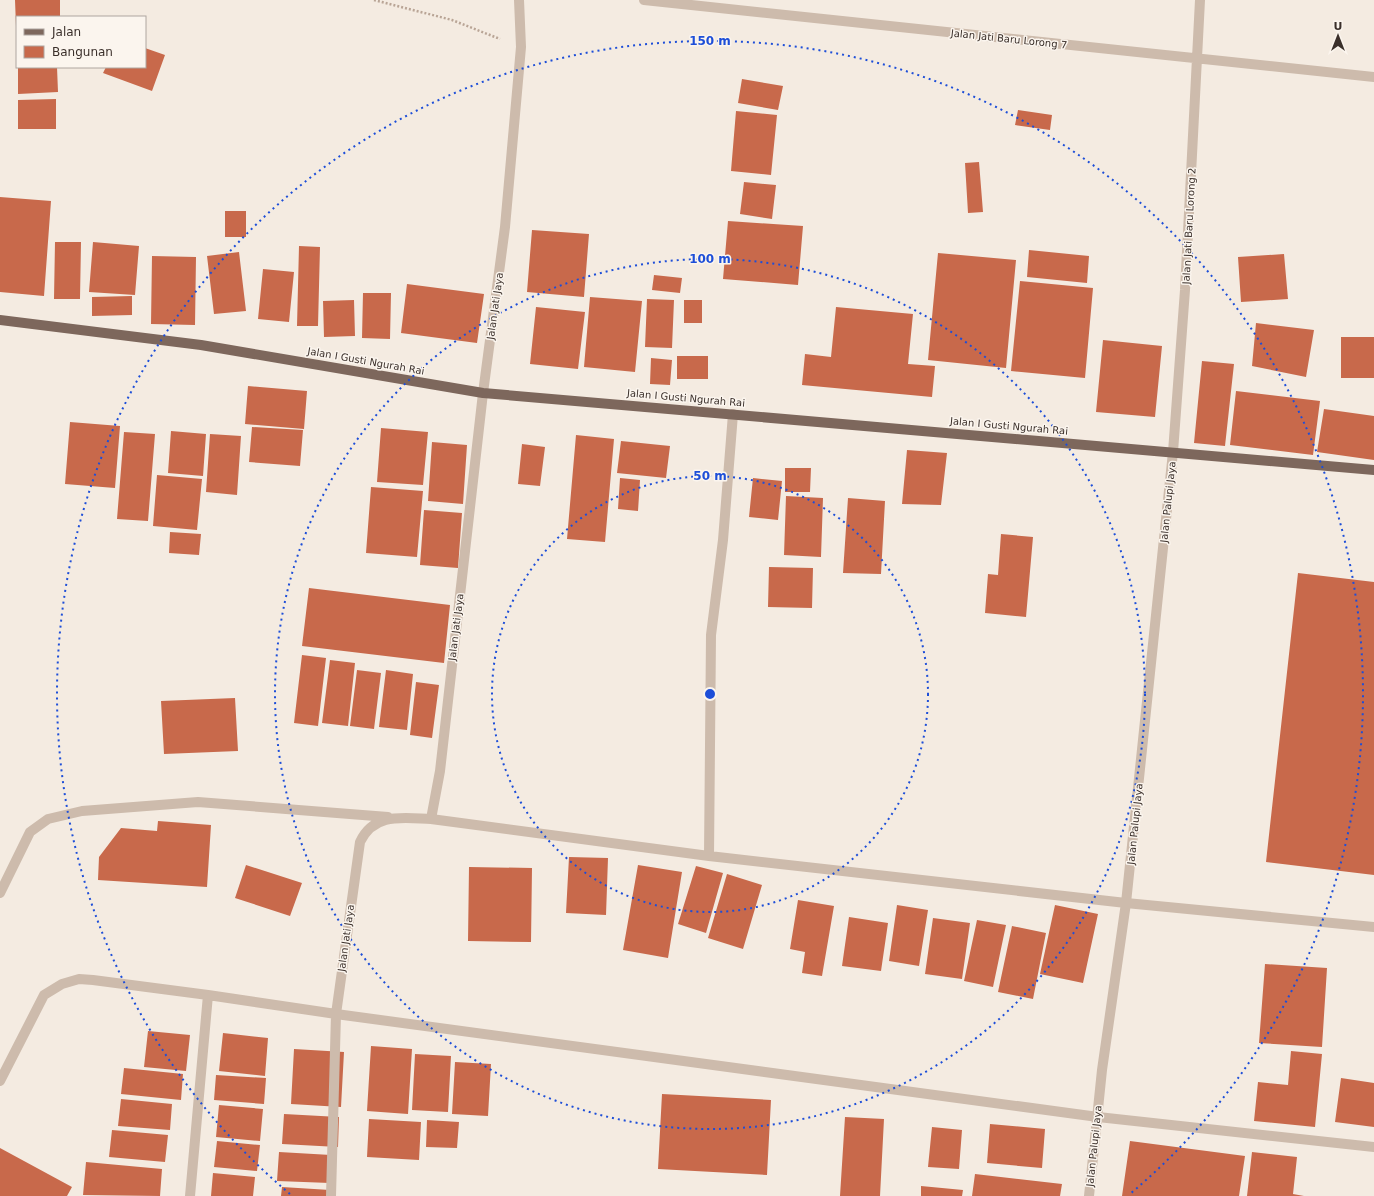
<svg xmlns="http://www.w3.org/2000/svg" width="1374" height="1196" viewBox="0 0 1374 1196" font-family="'DejaVu Sans',sans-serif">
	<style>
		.building { fill: #c8694b }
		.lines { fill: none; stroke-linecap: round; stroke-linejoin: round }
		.path { stroke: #b9a596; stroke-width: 2.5; stroke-dasharray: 2 2; stroke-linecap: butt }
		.minor { stroke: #cdbbac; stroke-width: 10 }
		.major { stroke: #7d675c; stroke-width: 10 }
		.ring { fill: none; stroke: #1d4ed8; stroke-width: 2; stroke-dasharray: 2 4 }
		.labels { text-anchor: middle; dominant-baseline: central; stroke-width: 3; stroke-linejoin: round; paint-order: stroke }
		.street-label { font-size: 10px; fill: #3b302b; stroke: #fbf5ee }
		.centre { fill: #1d4ed8; stroke: #fbf5ee; stroke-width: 2 }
		.ring-label { font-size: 12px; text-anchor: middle; font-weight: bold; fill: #1d4ed8; stroke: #fbf5ee; stroke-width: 3; stroke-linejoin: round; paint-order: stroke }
	</style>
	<rect width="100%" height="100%" fill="#f4ebe1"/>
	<path class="building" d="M15 0H60V17H17L16 26Z
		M145 48 165 55 152 91 103 73 106 67H145Z
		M18 67H57L58 92 18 94Z
		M742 79 783 86 778 110 738 103Z
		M56 99V129H18V100Z
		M1018 110 1052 115 1050 130 1015 125Z
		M736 111 777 115 771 175 731 171Z
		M979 162 983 212 968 213 965 163Z
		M744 182 776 185 772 219 740 214Z
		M0 197 51 201 44 296 0 292Z
		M225 211H246V237H225Z
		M728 221 803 226 798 285 723 279Z
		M532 230 589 234 584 297 527 292Z
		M55 242H81L80 299H54Z
		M93 242 139 246 135 295 89 292Z
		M299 246 320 247 318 326H297Z
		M1029 250 1089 256 1087 283 1027 277Z
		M239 252 246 311 214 314 207 256Z
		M938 253 1016 260 1006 368 928 360Z
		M1284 254 1288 299 1241 302 1238 257Z
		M152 256 196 257 195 325 151 324Z
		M263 269 294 272 289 322 258 319Z
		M654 275 682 278 680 293 652 290Z
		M1020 281 1093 288 1085 378 1011 371Z
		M407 284 484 294 477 343 401 333Z
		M363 293H391L390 339 362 338Z
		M132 296V315L92 316V297Z
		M590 297 642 301 635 372 584 367Z
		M647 299 674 300 672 348 645 347Z
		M354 300 355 336 324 337 323 301Z
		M684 300H702V323H684Z
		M536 307 585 312 578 369 530 364Z
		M836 307 913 314 908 364 935 366 932 397 802 385 805 354 831 357Z
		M1256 323 1314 330 1306 377 1252 366Z
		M1341 337H1374V378H1341Z
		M1103 340 1162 346 1155 417 1096 412Z
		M677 356H708V379H677Z
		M651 358 672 360 670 385 650 384Z
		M1202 361 1234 364 1225 446 1194 443Z
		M248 386 307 391 304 429 245 424Z
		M1236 391 1320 401 1313 455 1230 445Z
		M1324 409 1374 416V460L1317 452Z
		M70 422 120 426 115 488 65 484Z
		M252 427 303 430 300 466 249 462Z
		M381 428 428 432 423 485 377 482Z
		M171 431 206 434 203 476 168 473Z
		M124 432 155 434 148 521 117 519Z
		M210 434 241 436 237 495 206 492Z
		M576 435 614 439 605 542 567 539Z
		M621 441 670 446 666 478 617 473Z
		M432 442 467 445 463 504 428 501Z
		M522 444 545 447 540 486 518 484Z
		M907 450 947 453 941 505 902 504Z
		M785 468H811L810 492H785Z
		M157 475 202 479 197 530 153 526Z
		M620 478 640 480 638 511 618 509Z
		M753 478 782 481 778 520 749 517Z
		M371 487 423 491 417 557 366 553Z
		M786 496 823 498 821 557 784 555Z
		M848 498 885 501 881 574 843 573Z
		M424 510 462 513 458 568 420 565Z
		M170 532 201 534 199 555 169 553Z
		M1001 534 1033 537 1026 617 985 613 988 574 998 575Z
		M769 567 813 568 812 608 768 607Z
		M1298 573 1374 582V875L1266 862Z
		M309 588 450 605 444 663 302 646Z
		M302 655 326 658 318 726 294 723Z
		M330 660 355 663 348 726 322 723Z
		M357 670 381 673 374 729 350 726Z
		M386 670 413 674 407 730 379 727Z
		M416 682 439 685 432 738 410 735Z
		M235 698 238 751 164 754 161 701Z
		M158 821 211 825 207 887 98 880 99 857 121 828 157 831Z
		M569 857 608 858 606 915 566 913Z
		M246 865 302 883 290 916 235 898Z
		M638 865 682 872 668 958 623 950Z
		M696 866 723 873 706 933 678 924Z
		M469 867 532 868 531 942 468 941Z
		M727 874 762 885 743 949 708 938Z
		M798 900 834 906 822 976 802 973 805 952 790 949Z
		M897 905 928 910 919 966 889 961Z
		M1055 905 1098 914 1083 983 1040 974Z
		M849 917 888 923 881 971 842 966Z
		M933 918 970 923 962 979 925 974Z
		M977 920 1006 925 993 987 964 981Z
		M1012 926 1046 933 1033 999 998 992Z
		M1265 964 1327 968 1322 1047 1259 1043Z
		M148 1031 190 1035 186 1071 144 1067Z
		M223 1033 268 1038 265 1076 219 1071Z
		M371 1046 412 1049 408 1114 367 1111Z
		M294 1049 344 1052 341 1107 291 1104Z
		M1291 1051 1322 1054 1315 1127 1254 1121 1258 1082 1288 1085Z
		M415 1054 451 1056 448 1112 412 1110Z
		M455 1062 491 1064 488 1116 452 1114Z
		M124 1068 183 1074 181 1100 121 1094Z
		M216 1075 266 1078 264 1104 214 1100Z
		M1341 1078 1374 1083V1127L1335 1122Z
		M662 1094 771 1100 767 1175 658 1169Z
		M121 1099 172 1104 170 1130 118 1126Z
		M219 1105 263 1109 260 1141 216 1137Z
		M284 1114 339 1117 338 1147 282 1144Z
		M845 1117 884 1119 880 1196H840Z
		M369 1119 421 1122 419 1160 367 1157Z
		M427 1120 459 1122 457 1148 426 1147Z
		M990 1124 1045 1129 1042 1168 987 1163Z
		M932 1127 962 1130 959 1169 928 1167Z
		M112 1130 168 1135 165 1162 109 1157Z
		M217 1141 260 1145 257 1171 214 1167Z
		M1130 1141 1245 1156 1239 1196H1122Z
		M0 1148 72 1187 67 1196H0Z
		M279 1152 331 1155 330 1183 277 1181Z
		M1252 1152 1297 1157 1293 1194 1304 1196H1247Z
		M86 1162 162 1169 160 1196 83 1195Z
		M213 1173 255 1177 253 1196H211Z
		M975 1174 1062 1184 1060 1196H972Z
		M921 1186 963 1190 962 1196H921Z
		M282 1187 330 1190V1196H281Z"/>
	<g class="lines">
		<path class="path" d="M374 0 452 20 500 39"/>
		<path class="minor" d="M644 0 1374 77
			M431 819 709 856 1126 903 1374 927
			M709 856 711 635 723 540 733 414
			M0 893 30 832 48 819 82 811 198 802 388 817
			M0 1081 44 995 62 984 79 979 93 980 208 995
			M190 1196 208 995 336 1014 1098 1117 1374 1147
			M331 1196 336 1014 360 842C374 812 403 818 431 819L440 771 483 393 505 227 521 47 519 0
			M1089 1196 1102 1070 1126 903 1173 452 1185 290 1200 0"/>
		<path class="major" d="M0 320 201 345 483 393 1374 470"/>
	</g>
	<g class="ring">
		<circle cx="710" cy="694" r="218"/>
		<circle cx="710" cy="694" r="435"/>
		<path d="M290 1194A653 653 0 1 1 1130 1194"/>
	</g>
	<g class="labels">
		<g class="street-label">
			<text transform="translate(1009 39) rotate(6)">Jalan Jati Baru Lorong 7</text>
			<text transform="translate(1189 226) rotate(-87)">Jalan Jati Baru Lorong 2</text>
			<text transform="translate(495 306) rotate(-82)">Jalan Jati Jaya</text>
			<text transform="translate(366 361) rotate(10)">Jalan I Gusti Ngurah Rai</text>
			<text transform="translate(686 398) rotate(5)">Jalan I Gusti Ngurah Rai</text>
			<text transform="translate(1009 426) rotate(5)">Jalan I Gusti Ngurah Rai</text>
			<text transform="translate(1168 502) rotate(-84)">Jalan Palupi Jaya</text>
			<text transform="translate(456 627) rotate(-83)">Jalan Jati Jaya</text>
			<text transform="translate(1135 824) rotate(-84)">Jalan Palupi Jaya</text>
			<text transform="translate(346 938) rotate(-82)">Jalan Jati Jaya</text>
			<text transform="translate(1094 1146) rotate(-84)">Jalan Palupi Jaya</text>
		</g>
	</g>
	<circle cx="710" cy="694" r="6" class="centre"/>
	<g class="ring-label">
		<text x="710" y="45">150 m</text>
		<text x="710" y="263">100 m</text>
		<text x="710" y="480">50 m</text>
	</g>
	<rect x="16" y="16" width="130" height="52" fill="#fbf5ee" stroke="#aea6a0"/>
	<rect x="24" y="29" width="20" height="6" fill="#7d675c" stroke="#aea6a0"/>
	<text x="52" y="36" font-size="12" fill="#3b302b">Jalan</text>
	<rect x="24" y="46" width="20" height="12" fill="#c8694b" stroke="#aea6a0"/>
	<text x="52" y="56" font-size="12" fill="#3b302b">Bangunan</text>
	<g transform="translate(1338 36)" stroke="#fbf5ee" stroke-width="3" paint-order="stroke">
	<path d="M0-3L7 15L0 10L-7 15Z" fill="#3b302b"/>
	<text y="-6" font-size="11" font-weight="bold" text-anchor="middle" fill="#3b302b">U</text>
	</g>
</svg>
